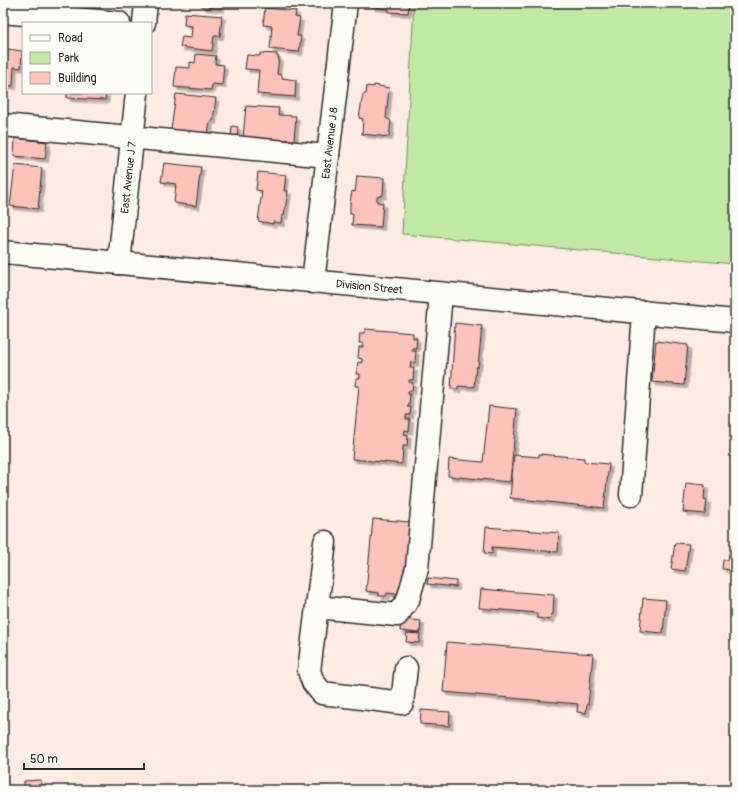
<svg xmlns="http://www.w3.org/2000/svg" width="738" height="793" viewBox="0 0 738 793" font-family="Pangolin,sans-serif">
	<style>
		.green { fill: #c1e9a4; stroke: #768a68 }
		.building { fill: #fdc2b9; stroke: #2b2b2b; filter: url(#shadow) }
		.lines { fill: none; stroke-linecap: round; stroke-linejoin: round }
		.minor-casing { stroke: #2b2b2b; stroke-width: 25 }
		.major-casing { stroke: #2b2b2b; stroke-width: 25 }
		.minor { stroke: #fdfcf7; stroke-width: 22 }
		.major { stroke: #fdfcf7; stroke-width: 22 }
		.labels { text-anchor: middle; dominant-baseline: central; stroke-width: 3; stroke-linejoin: round; paint-order: stroke }
		.street-label { font-size: 11px; fill: #2b2b2b; stroke: #fdfcf7 }
	</style>
	<defs>
		<filter id="shadow"><feDropShadow dx="3.5" dy="3.5" stdDeviation="0" flood-color="#0004"/></filter>
	</defs>
	<rect width="100%" height="100%" fill="#fdebe4"/>
	<filter id="ink" filterUnits="userSpaceOnUse"><feTurbulence type="fractalNoise" baseFrequency=".025" numOctaves="2"/><feDisplacementMap in="SourceGraphic" scale="8" xChannelSelector="R" yChannelSelector="G"/><feConvolveMatrix kernelMatrix="1 2 1 2 8 2 1 2 1" color-interpolation-filters="sRGB"/></filter>
	<g filter="url(#ink)">
		<path class="green" d="M414 3H735V264L402 234Z"/>
		<path class="building" d="M202 3H221V9L202 7Z
			M270 3H291V5Z
			M372 3H409L408 13 389 12V9L371 7Z
			M265 8 296 11 295 17 300 18 297 36H301L299 52 270 49 272 26 263 25Z
			M185 13 222 16 220 36H214L212 51 180 47 182 37 191 38 192 26 184 25Z
			M7 49 22 51 21 68 14 67 13 86 3 85V63L5 64Z
			M260 53 277 54V57H279L277 74 282 75V78L296 80 295 97 257 94 259 70 245 69 247 55 260 56Z
			M196 54 216 56 215 64 224 65 222 85 212 84 211 90 174 87 176 67 190 68V62L195 63Z
			M374 85 389 88 386 118 391 121 389 137 362 134 363 119 359 118 363 94H366L367 86 374 87Z
			M67 93H106L105 100 67 98Z
			M176 94 216 98 213 121H210L208 134 171 130Z
			M246 106 279 108 278 115 296 116 294 140 243 138Z
			M232 126 238 127 237 139 231 138Z
			M15 138 47 142 45 159 14 156Z
			M164 163 201 167 196 206 174 203 176 184 161 182Z
			M15 165 42 168 38 209 10 206Z
			M258 172 286 175 284 191H288L284 216 282 215 281 223 273 222V224L258 221 262 191 256 190Z
			M357 176 384 178 383 195 377 197V202L383 203 381 227 352 225 353 214H350V203L352 191 355 192Z
			M455 323 482 326 478 367H476L474 387 458 386V389H451Z
			M365 329 413 333V338H417L416 348H412V351H416L415 363 411 362 410 368H414L413 380H409V382L413 383 412 391H408V394H410L409 405 407 407H411L410 415H406V419H410L409 431 405 430 404 434 408 435 407 446H403L402 464 352 459 359 386H355L356 378H360V374H356L358 362 362 363V359L358 358 359 347H363V343H359L360 333H364Z
			M656 341 688 345 684 385 652 382Z
			M489 406 517 409 510 482 448 476 449 459 483 462Z
			M539 454 584 458V462L609 464 604 508 510 498 514 455 539 457Z
			M686 483 705 485 704 499 707 500 705 514 683 512Z
			M373 519 410 522 403 595 387 593 386 596H379V593L366 591Z
			M486 527 559 533 558 552 492 547V554L484 553Z
			M675 543 689 544 685 571 671 569Z
			M729 553H735V570L722 569 723 560H728Z
			M428 578 456 581V587L427 584Z
			M481 589 554 595 553 614H551L550 620 537 618V613L479 608Z
			M643 598 666 600 663 633 640 631Z
			M401 619 421 621 420 633 400 631Z
			M407 633 420 634 419 643 406 642Z
			M447 642 593 654 588 705 587 704 586 713 577 712 578 704 443 692Z
			M421 710 450 712 449 726 420 724Z
			M41 780V790H24V781Z"/>
		<g class="lines">
			<g class="minor-casing">
				<g id="minor">
					<path d="M3 12 119 23"/>
					<path d="M144 23 146 3"/>
					<path d="M3 125 328 156"/>
					<path id="s1" d="M119 263 137 93"/>
					<path id="s2" d="M313 282 346 3"/>
					<path d="M631 495 644 312"/>
					<path d="M325 542 317 607 397 615 408 600 417 568 441 294"/>
					<path d="M317 607 309 671 313 682 322 693 402 703 406 668"/>
				</g>
			</g>
			<g class="major-casing">
				<g id="major">
					<path id="s3" d="M3 252 735 321"/>
				</g>
			</g>
			<use href="#minor" class="minor"/>
			<use href="#major" class="major"/>
		</g>
	</g>
	<g class="labels">
		<g class="street-label">
			<text stroke="none"><textPath href="#s2" startOffset="140">East Avenue J 8</textPath></text>
			<text stroke="none"><textPath href="#s1" startOffset="86">East Avenue J 7</textPath></text>
			<text stroke="none"><textPath href="#s3" startOffset="368">Division Street</textPath></text>
		</g>
	</g>
	<rect width="738" height="793" fill="none" stroke="#fdfcf7" stroke-width="16"/>
	<rect x="8" y="8" width="722" height="777" fill="none" stroke="#2b2b2b" stroke-width="1.5" filter="url(#ink)"/>
	<rect x="22" y="22" width="130" height="72" fill="#fdfcf7" stroke="#a9a8a5"/>
	<rect x="30" y="35" width="20" height="6" fill="#fdfcf7" stroke="#a9a8a5"/>
	<text x="58" y="42" font-size="12" fill="#2b2b2b">Road</text>
	<rect x="30" y="52" width="20" height="12" fill="#c1e9a4" stroke="#a9a8a5"/>
	<text x="58" y="62" font-size="12" fill="#2b2b2b">Park</text>
	<rect x="30" y="72" width="20" height="12" fill="#fdc2b9" stroke="#a9a8a5"/>
	<text x="58" y="82" font-size="12" fill="#2b2b2b">Building</text>
	<path d="M24 763v6h120v-6" fill="none" stroke="#2b2b2b" stroke-width="2"/>
	<text x="30" y="763" font-size="12" fill="#2b2b2b" stroke="#fdfcf7" stroke-width="3" paint-order="stroke">50 m</text>
</svg>
